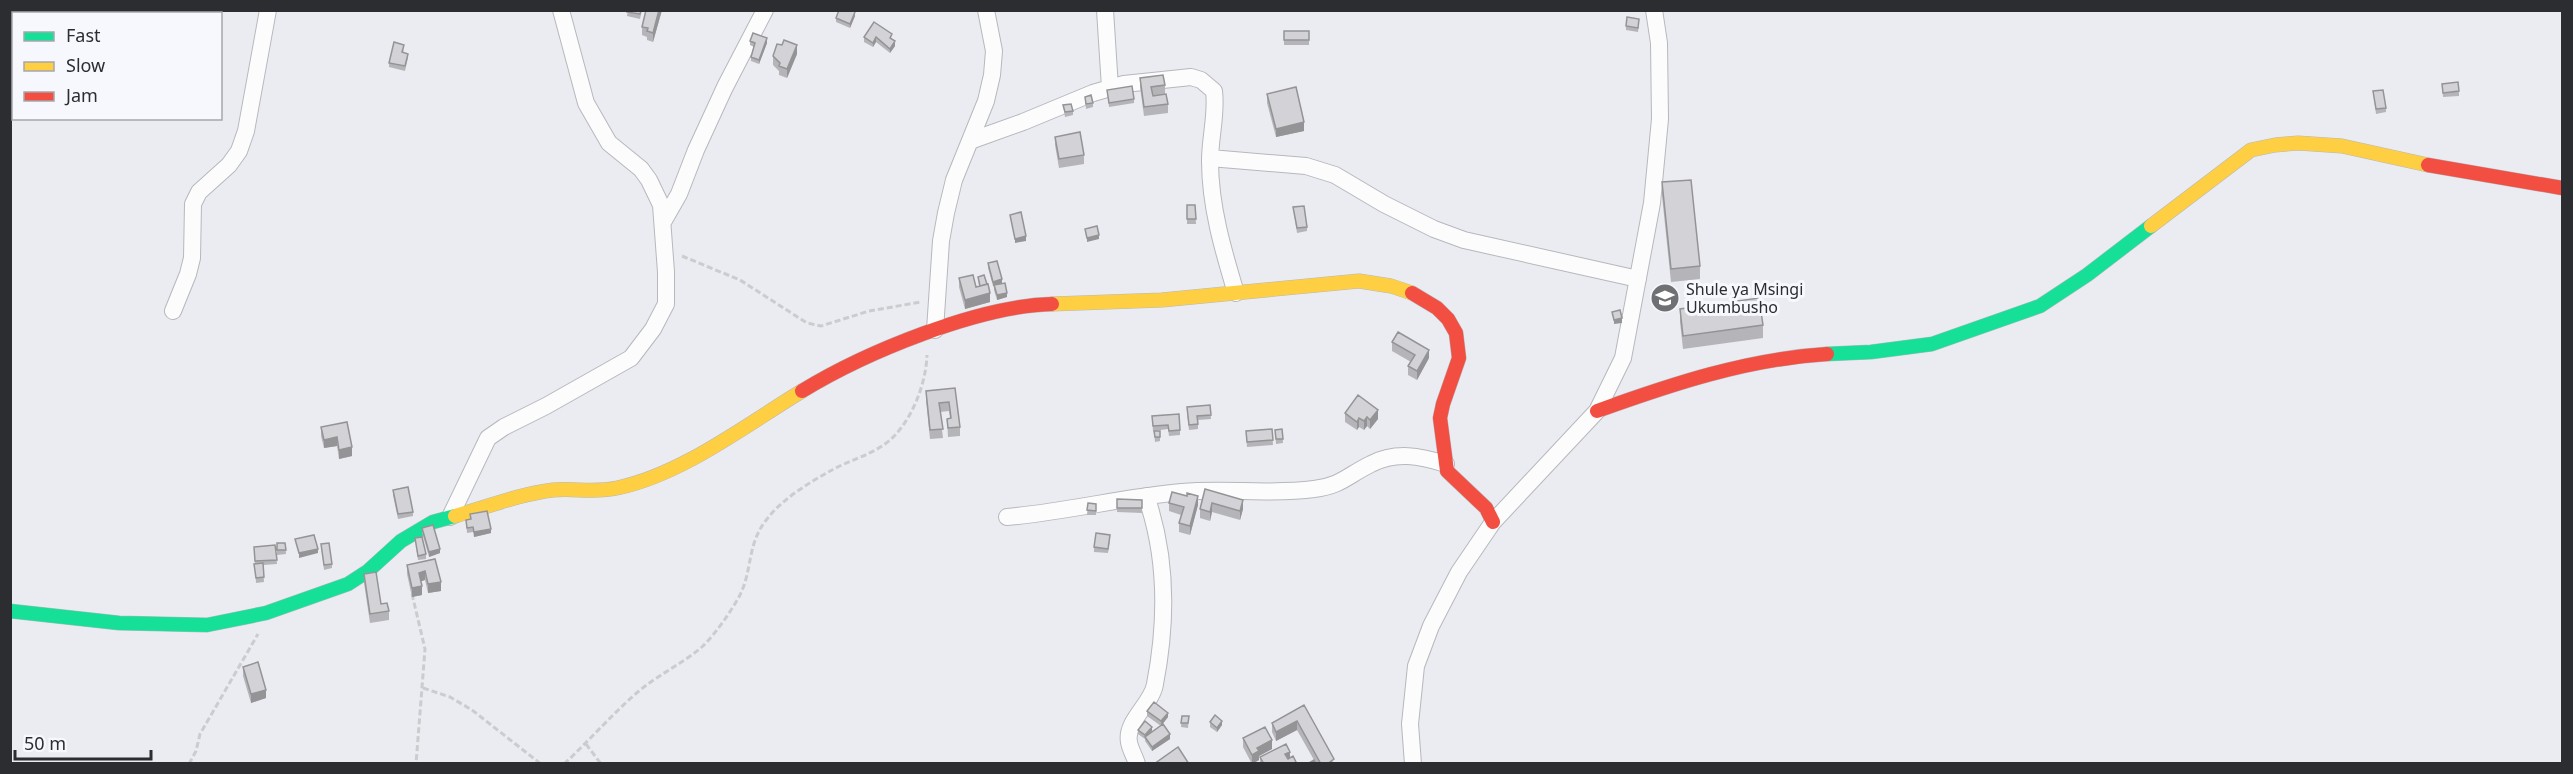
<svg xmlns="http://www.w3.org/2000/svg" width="2573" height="774" viewBox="0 0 2573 774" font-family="'Noto Sans',sans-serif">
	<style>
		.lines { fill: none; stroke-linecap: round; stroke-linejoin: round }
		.street-casing { stroke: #b6b8bc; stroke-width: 18 }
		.fast-casing { stroke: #b6b8bc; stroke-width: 15 }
		.slow-casing { stroke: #b6b8bc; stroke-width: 15 }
		.jam-casing { stroke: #b6b8bc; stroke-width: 15 }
		.path { stroke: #cbccce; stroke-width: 3; stroke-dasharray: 6 3; stroke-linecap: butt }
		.street { stroke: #fcfcfd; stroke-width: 16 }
		.fast { stroke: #16e098; stroke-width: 14 }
		.slow { stroke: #ffcf43; stroke-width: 14 }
		.jam { stroke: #f24e42; stroke-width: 14 }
		.wall { fill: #b5b5b9 }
		.shaded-wall { fill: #949496 }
		.building { fill: #d3d3d7; stroke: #949496; stroke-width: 1.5 }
		.labels { text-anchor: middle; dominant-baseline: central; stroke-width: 6; stroke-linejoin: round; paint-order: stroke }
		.poi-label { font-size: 16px; fill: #2c2d31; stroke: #f6f8fe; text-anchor: start }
	</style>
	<rect width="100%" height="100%" fill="#eaecf1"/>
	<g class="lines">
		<g class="street-casing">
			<path id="street" d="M1105 10 1110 88
				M970 141 1023 122 1093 93 1124 84 1191 77 1201 80 1214 91C1217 114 1210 137 1210 161 1210 206 1223 250 1236 293
				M1210 158 1306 166 1335 175 1384 204 1434 229 1464 240 1638 279
				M663 222 679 194 696 150 725 87 765 10
				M173 311 188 274 192 258 193 204 199 192 229 165 239 151 246 131 268 10
				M935 330 941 241 946 213 954 180 986 101 992 75 994 51 986 10
				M450 517 488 438 504 427 546 406 631 358 653 329 666 304V272L661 205 649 180 641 169 609 143 586 103 561 10
				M1007 517C1066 512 1123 497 1182 492 1226 488 1270 495 1314 489 1341 486 1348 475 1371 464 1396 451 1420 456 1446 464
				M1137 764C1135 757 1130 749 1129 742 1125 721 1152 704 1155 684 1167 622 1167 556 1146 496
				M1413 764 1410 724 1416 666 1431 626 1459 572 1493 522 1597 411 1623 358 1652 203 1660 119 1659 43 1654 10"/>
		</g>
		<g class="fast-casing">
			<path id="fast" d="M1827 354 1871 352 1932 344 2040 306 2087 275 2151 226
				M10 611 119 623 207 625 266 613 348 584 368 571 401 541 433 522 455 516"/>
		</g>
		<g class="slow-casing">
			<path id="slow" d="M2151 226 2251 150 2275 145 2298 143 2342 146 2428 165
				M1052 304 1162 300 1359 281 1391 286 1412 293
				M455 516C487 507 520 494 553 490 574 488 595 493 617 488 681 475 746 425 802 391"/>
		</g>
		<g class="jam-casing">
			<path id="jam" d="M2428 165 2562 188
				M1412 293 1437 308 1448 319 1456 333 1459 358 1443 404 1440 418 1447 471 1486 508 1493 522
				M802 391C866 352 978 306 1052 304
				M1597 411C1672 384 1747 359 1827 354"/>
		</g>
		<path class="path" d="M682 256 740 280 807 323 821 326 869 311 921 302
			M412 594 425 649 416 764
			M423 688 450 697 472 710 541 764
			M586 744 601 764
			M189 764 196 751 200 734 258 634
			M564 764C590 740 613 713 639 691 659 674 684 663 703 646 715 634 727 617 736 602 754 574 745 546 767 519 782 499 810 482 832 470 848 461 867 456 882 446 909 429 926 386 927 355"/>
		<use href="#street" class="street"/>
		<use href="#fast" class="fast"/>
		<use href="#slow" class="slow"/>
		<use href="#jam" class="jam"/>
	</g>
	<path class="wall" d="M628 10H642L640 19 627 16Z
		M662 10 653 42 647 40V37L642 35V27Z
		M855 16 850 28 836 22V18Z
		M1639 23 1638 32 1626 30V26Z
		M1284 31H1309V45H1284Z
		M864 37 892 39 895 46 890 53 876 42 873 47 864 42Z
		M750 41 767 43 759 64 751 61V57L754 47 750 45Z
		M404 49 403 52 408 58 405 71 389 67V63Z
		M797 54 787 78 779 75V71L773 65V56Z
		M1140 78 1165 85V94L1168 104V113L1144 116 1140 87Z
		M2442 84 2459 91V96L2443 97Z
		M1107 90 1134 99V103L1109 107Z
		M2373 91 2386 108V112L2376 114Z
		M1267 94 1304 131 1276 137 1267 103Z
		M1085 97 1093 103V107L1086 109Z
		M1063 105 1073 111V115L1065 117Z
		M1055 137 1084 155V164L1059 168 1055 145Z
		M1662 182 1700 266V279L1671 282 1662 196Z
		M1187 205H1195L1196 224H1187Z
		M1293 207 1307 227V231L1297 233Z
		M988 263 1002 284 1007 297 997 300 994 290V286H993L988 268Z
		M978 277 990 302 965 309 959 287V278L976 287 979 286Z
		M1680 309 1763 325V338L1683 349 1680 322Z
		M1392 342 1429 358 1417 380 1408 375V366L1411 362 1392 351Z
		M955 388 960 427V436L948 437 947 419 950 418 949 411 940 412 943 438 930 439 926 400V391Z
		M1210 405 1211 419 1198 420V429L1189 430 1187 412Z
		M1345 413 1378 419 1370 429 1367 426 1364 430 1359 427 1357 430 1345 422Z
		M1152 416 1180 430V435L1169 436 1168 429 1153 431Z
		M347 422 352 456 339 459 337 446 324 448 321 436V427Z
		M1272 429 1273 445 1247 447 1246 431Z
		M1282 429 1283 443 1276 444 1275 430Z
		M1154 431H1160V441L1155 442Z
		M1205 489 1243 509 1240 520 1212 512 1210 521 1200 518V509Z
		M393 490 413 512V516L398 519 393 495Z
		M1187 496 1198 505 1190 535 1179 532V523L1181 515 1169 511V503Z
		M1117 499 1142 500V513L1117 512Z
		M1088 503 1096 508V515H1087Z
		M470 514 491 533 474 537 473 532 467 533 466 520 470 519Z
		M422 528 440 553 429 557 422 533Z
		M415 538 426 554V559L418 560Z
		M1110 540 1108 553 1094 552V547Z
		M277 543H285L286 554 277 555Z
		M321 544 332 564V568L324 570Z
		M275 545 277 564 263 565 264 582 256 583 254 547Z
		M435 559 441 591 428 593 425 580 421 581 422 595 412 597 407 574V565Z
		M364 574 381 604 389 611V620L370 623 364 583Z
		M243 667 266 698 251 703 243 676Z
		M1304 705 1334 764H1307L1314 760 1297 730 1276 741 1272 732V723Z
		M1147 711 1168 717 1161 726 1170 739 1152 751 1145 741V739L1138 734V730L1152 731 1149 734 1161 726 1147 716Z
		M1182 716H1189L1188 728 1181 727Z
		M1210 722 1222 725 1217 732 1210 727Z
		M1243 738 1272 749 1259 756V760L1252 764 1243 747Z
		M1260 757H1290L1297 764H1260Z"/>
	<path class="shaded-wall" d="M659 10H662L653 42V33Z
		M855 12V16L850 28V24Z
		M876 37V42L873 47V43Z
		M767 38V43L759 64V60Z
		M895 41V46L890 53V49Z
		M797 45V54L787 78V69Z
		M1304 122V131L1276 137V129Z
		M1099 235V239L1087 242V238Z
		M1026 236V241L1015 243V239Z
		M1002 279V284L993 286V282Z
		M990 293V302L965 309V300Z
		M1007 293V297L997 300V295Z
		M1622 318V323L1614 324V320Z
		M1429 350V358L1417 380V371Z
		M1378 410V419L1370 429V420Z
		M1367 417V426L1364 430V421Z
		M1359 418V427L1357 430V422Z
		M337 437V446L324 448V440Z
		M352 447V456L339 459V450Z
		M1198 496V505L1190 535V526Z
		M1243 500V509L1240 520V511Z
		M1212 503V512L1210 521V512Z
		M491 529V533L474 537V532Z
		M318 549V553L299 558V553Z
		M440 549V553L429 557V552Z
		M425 571V580L419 582V573Z
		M441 582V591L428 593V584Z
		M422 586V595L412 597V588Z
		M266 690V698L251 703V694Z
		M1168 713V717L1161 726V721Z
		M1222 721V725L1217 732V728Z
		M1297 721V730L1276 741V732Z
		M1152 727V731L1145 739V735Z
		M1170 734V739L1152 751V747Z
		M1272 740V749L1259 756V760L1252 764V755L1257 748Z
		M1290 752V761L1285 763V754Z"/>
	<path class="building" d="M628 10H641L640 14 627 12Z
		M646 10H659L653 33 647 31 648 28 642 27Z
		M839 10H852L855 12 850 24 836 18Z
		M1627 17 1639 19 1638 28 1626 26Z
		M874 22 892 34 890 38 895 41 890 49 876 37 873 43 864 37Z
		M1284 31H1309V40H1284Z
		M753 33 767 38 759 60 751 57 755 43 750 41Z
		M784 40 797 45 787 69 779 66 780 63 773 56 777 44 782 45Z
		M394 42 404 45 402 52 408 54 405 66 389 63Z
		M1163 75 1165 85 1151 87 1153 96 1166 94 1168 104 1144 107 1140 78Z
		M2458 82 2459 91 2443 93 2442 84Z
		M1132 86 1134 99 1109 103 1107 90Z
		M1296 87 1304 122 1276 129 1267 94Z
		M2383 90 2386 108 2376 109 2373 91Z
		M1091 95 1093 103 1086 104 1085 97Z
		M1071 104 1073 111 1065 112 1063 105Z
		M1080 132 1084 155 1059 159 1055 137Z
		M1691 180 1700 266 1671 269 1662 182Z
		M1187 205H1195L1196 219H1187Z
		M1304 206 1307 227 1297 228 1293 207Z
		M1021 212 1026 236 1015 239 1010 215Z
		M1097 226 1099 235 1087 238 1085 229Z
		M997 261 1002 279 993 282 988 263Z
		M973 275 976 287 988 284 990 293 965 300 959 278Z
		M984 275 987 284 980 286 978 277Z
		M1005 283 1007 293 997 295 994 285Z
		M1759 298 1763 325 1683 336 1680 309Z
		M1620 310 1622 318 1614 320 1612 312Z
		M1398 332 1429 350 1417 371 1408 366 1415 355 1392 342Z
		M955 388 960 427 948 428 947 419 951 418 949 402 939 403 943 429 930 430 926 391Z
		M1358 395 1378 410 1370 420 1367 417 1364 421 1359 418 1357 422 1345 413Z
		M1210 405 1211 415 1197 416 1198 424 1189 425 1187 407Z
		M1179 414 1180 430 1169 431 1168 425 1153 426 1152 416Z
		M347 422 352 447 339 450 337 437 324 440 321 427Z
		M1272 429 1273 440 1247 442 1246 431Z
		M1282 429 1283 439H1276L1275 430Z
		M1154 431H1160V437H1155Z
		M408 487 413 512 398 514 393 490Z
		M1205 489 1243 500 1240 511 1212 503 1210 512 1200 509Z
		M1172 492 1187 496V493L1198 496 1190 526 1179 523 1184 507 1169 503Z
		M1117 499 1142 500V508H1117Z
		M1088 503 1096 504V511L1087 510Z
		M487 511 491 529 474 532 473 527 467 528 466 520 471 519 470 514Z
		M433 525 440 549 429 552 422 528Z
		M1096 533 1110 535 1108 549 1094 547Z
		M314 535 318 549 299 553 295 539Z
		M422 537 426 554 418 556 415 538Z
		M277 543H285L286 550H277Z
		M329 543 332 564 324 565 321 544Z
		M275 545 277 560 255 561 254 547Z
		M435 559 441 582 428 584 425 571 419 573 422 586 412 588 407 565Z
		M263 563 264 577 256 578 254 564Z
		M376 572 381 604 387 603 389 611 370 614 364 574Z
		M258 662 266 690 251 694 243 667Z
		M1154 702 1168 713 1161 721 1147 711Z
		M1304 705 1334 759 1327 764H1321L1297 721 1276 732 1272 723Z
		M1215 715 1222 721 1217 728 1210 722Z
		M1182 716H1189L1188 723H1181Z
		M1145 721 1152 727 1145 735 1138 730Z
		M1163 724 1170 734 1152 747 1145 737Z
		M1265 727 1272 740 1257 748 1259 751 1252 755 1243 738Z
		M1286 744 1290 752 1285 754 1288 759 1293 756 1297 764H1264L1260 757Z
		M1178 747 1189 764H1154Z
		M1314 760 1316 764H1307Z"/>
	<defs>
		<g id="school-disc" transform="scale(1.5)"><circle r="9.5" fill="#6e7074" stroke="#f6f8fe"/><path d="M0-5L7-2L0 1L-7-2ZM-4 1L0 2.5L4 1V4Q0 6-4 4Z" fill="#fff"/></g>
	</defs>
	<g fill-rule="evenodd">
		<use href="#school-disc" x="1665" y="298"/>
	</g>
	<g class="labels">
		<g class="poi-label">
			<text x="1686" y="289">Shule ya Msingi<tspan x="1686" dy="18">Ukumbusho</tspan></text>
		</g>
	</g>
	<rect width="2573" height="774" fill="none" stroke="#2c2d31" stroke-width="24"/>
	<rect x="12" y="12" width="210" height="108" fill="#f6f8fe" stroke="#a5a7ac" stroke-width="1.5"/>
	<rect x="24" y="32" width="30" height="9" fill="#16e098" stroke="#a5a7ac" stroke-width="1.5"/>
	<text x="66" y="42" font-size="18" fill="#2c2d31">Fast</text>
	<rect x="24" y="62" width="30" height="9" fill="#ffcf43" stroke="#a5a7ac" stroke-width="1.5"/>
	<text x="66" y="72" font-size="18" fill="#2c2d31">Slow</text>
	<rect x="24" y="92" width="30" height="9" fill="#f24e42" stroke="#a5a7ac" stroke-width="1.5"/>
	<text x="66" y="102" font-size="18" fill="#2c2d31">Jam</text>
	<path d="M15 750v9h136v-9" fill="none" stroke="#2c2d31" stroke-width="3"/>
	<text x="24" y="750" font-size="18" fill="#2c2d31" stroke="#f6f8fe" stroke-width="4.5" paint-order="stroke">50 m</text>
</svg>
